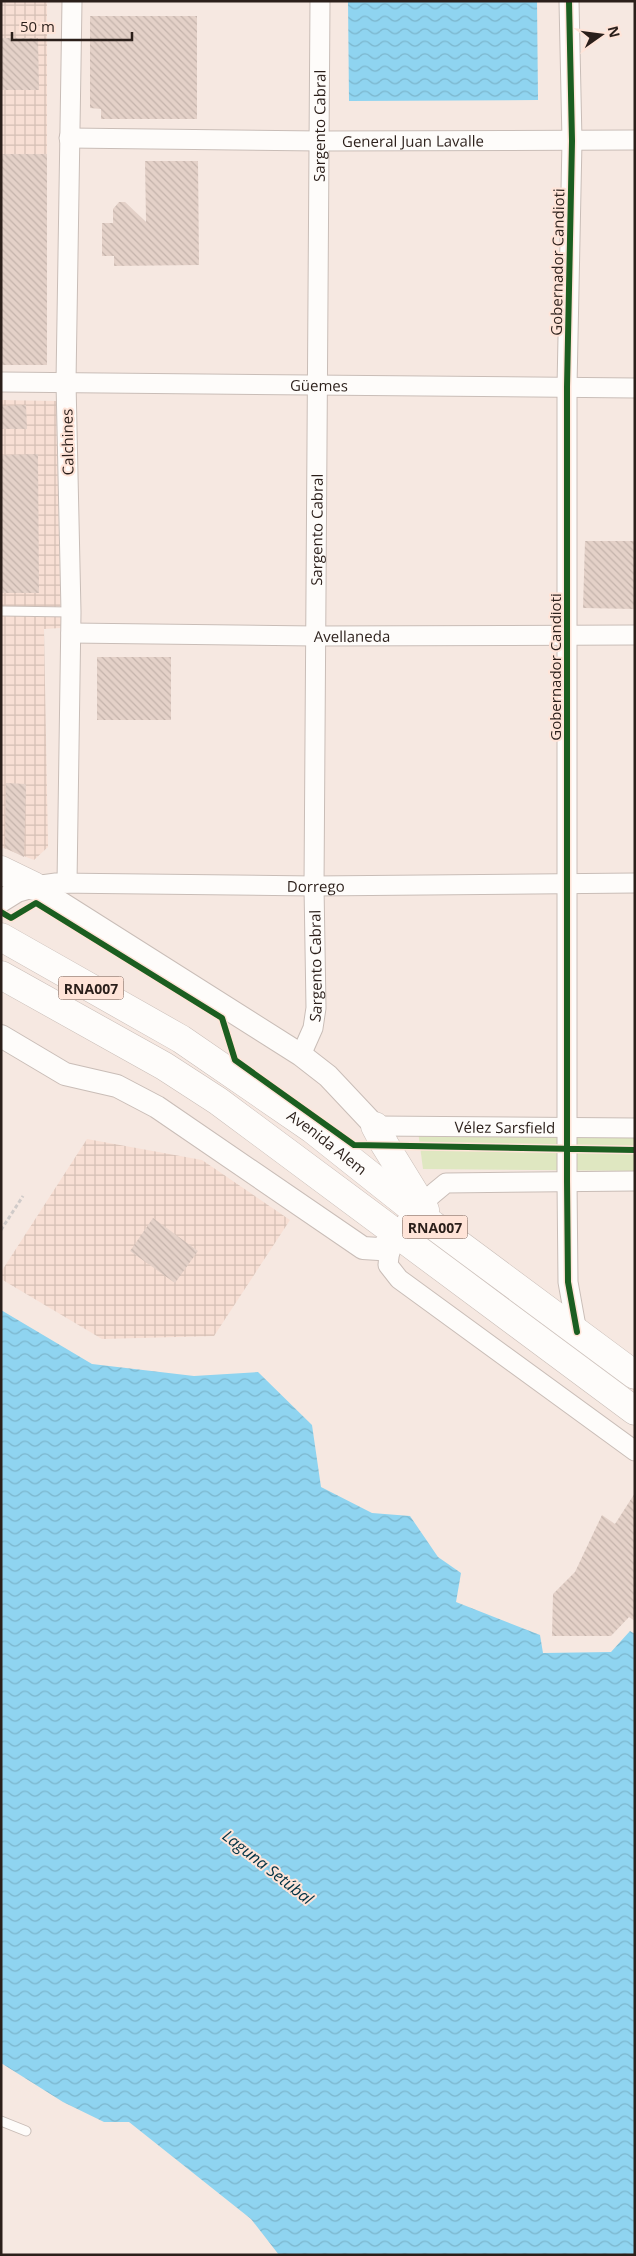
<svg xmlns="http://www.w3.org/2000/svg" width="636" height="2256" viewBox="0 0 636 2256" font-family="'Open Sans',sans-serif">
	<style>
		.industrial { fill: url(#industrial-grid) }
		.park { fill: #dfe7c1 }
		.water { fill: url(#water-waves) }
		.building { fill: url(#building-back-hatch) }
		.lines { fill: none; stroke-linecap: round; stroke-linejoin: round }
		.service-casing { stroke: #c9bdb7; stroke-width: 11 }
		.minor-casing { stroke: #c9bdb7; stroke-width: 21 }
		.tertiary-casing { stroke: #c9bdb7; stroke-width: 24 }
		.trunk-casing { stroke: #c9bdb7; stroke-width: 29 }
		.path { stroke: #d0cbc9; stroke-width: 3; stroke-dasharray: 4 2.5; stroke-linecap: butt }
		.service { stroke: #fefcfa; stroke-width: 9 }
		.minor { stroke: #fefcfa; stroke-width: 19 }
		.tertiary { stroke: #fefcfa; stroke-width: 22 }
		.trunk { stroke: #fefcfa; stroke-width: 28 }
		.cycleway-casing { stroke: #ffe4d8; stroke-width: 9 }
		.cycleway { stroke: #1b5e20; stroke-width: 6 }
		.labels { text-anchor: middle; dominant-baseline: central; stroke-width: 4; stroke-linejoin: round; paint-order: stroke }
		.shield { fill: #ffe4d8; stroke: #6b5a53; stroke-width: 1 }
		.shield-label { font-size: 14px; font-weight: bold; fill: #2b1f1a }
		.street-label { font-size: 15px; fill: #2b1f1a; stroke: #ffe4d8 }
		.water-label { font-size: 16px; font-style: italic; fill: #013244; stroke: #ffe4d8 }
	</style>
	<defs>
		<pattern id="industrial-grid" width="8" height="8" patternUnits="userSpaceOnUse" patternTransform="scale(1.25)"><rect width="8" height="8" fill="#f8dfd4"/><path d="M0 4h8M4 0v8" fill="none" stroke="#d5bfb5"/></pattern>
		<pattern id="water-waves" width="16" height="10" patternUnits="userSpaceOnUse" patternTransform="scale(1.25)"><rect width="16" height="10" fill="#8fd4f0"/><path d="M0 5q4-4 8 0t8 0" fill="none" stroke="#7cb6cd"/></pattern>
		<pattern id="building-back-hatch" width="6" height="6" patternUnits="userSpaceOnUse" patternTransform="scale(1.25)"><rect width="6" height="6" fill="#e4d1c8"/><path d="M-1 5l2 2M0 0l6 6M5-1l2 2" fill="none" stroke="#c4b3ab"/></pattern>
	</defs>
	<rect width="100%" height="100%" fill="#f6e8e1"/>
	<path class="industrial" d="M1 1H47V365H1Z
		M1 400 56 401 61 628 44 629 48 847 34 860 1 847Z
		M87 1139 202 1160 290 1220 214 1336 102 1339 1 1279V1272Z"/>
	<path class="park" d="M418 1131 635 1134V1171L423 1169Z"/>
	<path class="water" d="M348 1H537L538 100 349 101Z
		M1 1310 92 1364 194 1376 258 1372 312 1425 321 1487 372 1513 410 1516 438 1557 461 1573 456 1602 540 1635 543 1653 611 1652 630 1631 635 1634V2255H279L251 2219 129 2122H104L63 2102 1 2063Z"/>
	<path class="building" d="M90 16H197V119H101V109L90 108Z
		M1 38H38L39 90H1Z
		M1 154H47V365H1Z
		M145 161H198L199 265 114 266V256H102V223H113V209L119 202H125L146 222Z
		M26 405 27 429H1V406Z
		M38 454 39 593H1V455Z
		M585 541H635V609L583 608Z
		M97 657H171V720H97Z
		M6 783 26 784 24 857 5 848Z
		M153 1218 198 1251 175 1283 130 1251Z
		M635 1493V1621L629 1617 611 1636H552L553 1594 575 1572 602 1515 615 1524Z"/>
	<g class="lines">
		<g class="service-casing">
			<path id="service" d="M1 611 71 612
				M1 2121 26 2131"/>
		</g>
		<g class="minor-casing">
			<g id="minor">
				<path d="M569 1 572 141 567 387V1181L568 1282 577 1332"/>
				<path id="s1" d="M69 138 320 141 635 140"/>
				<path id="s2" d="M1 382 635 388"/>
				<path id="s3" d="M71 633 315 636 635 635"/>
				<path d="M67 883 71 612 66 382 72 1"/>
				<path id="s4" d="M34 886 56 883 314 886 635 883"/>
				<path id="s5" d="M301 1055 313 1028 316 1008 314 886 320 1"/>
				<path id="s6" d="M375 1126 635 1128"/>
				<path d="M635 1181 446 1183C422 1202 389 1232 388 1265L399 1279 635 1451"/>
			</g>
		</g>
		<g class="tertiary-casing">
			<path id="tertiary" d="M1 901 17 891 34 886 301 1055 328 1076 375 1126
				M1 1036 65 1074 117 1086 157 1107 363 1248 379 1249 392 1241"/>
		</g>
		<g class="trunk-casing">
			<g id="trunk">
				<path d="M1 870 34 886"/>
				<path id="s7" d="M1 937 181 1039 312 1129 433 1225 635 1375"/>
				<path d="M1 975 164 1066 218 1101 635 1411"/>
				<path d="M375 1126 385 1145 425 1210"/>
			</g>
		</g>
		<path class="path" d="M1 1230 23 1196"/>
		<use href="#service" class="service"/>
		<use href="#minor" class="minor"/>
		<use href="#tertiary" class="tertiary"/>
		<use href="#trunk" class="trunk"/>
		<g class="cycleway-casing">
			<path id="cycleway" d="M569 1 572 141 567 387V1181L568 1282 577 1332
				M1 912 11 918 36 903 222 1018 235 1060 354 1145 635 1150"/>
		</g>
		<use href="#cycleway" class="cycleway"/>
	</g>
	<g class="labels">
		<g class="shield">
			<rect x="58.5" y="976.5" width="65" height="23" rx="4"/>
			<rect x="402.5" y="1215.5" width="65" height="23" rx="4"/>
		</g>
		<g class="shield-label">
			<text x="91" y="988">RNA007</text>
			<text x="435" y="1227">RNA007</text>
		</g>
		<g class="street-label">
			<text stroke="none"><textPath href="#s5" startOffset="932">Sargento Cabral</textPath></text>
			<text stroke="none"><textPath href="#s1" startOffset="344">General Juan Lavalle</textPath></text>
			<text transform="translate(557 262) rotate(-89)">Gobernador Candioti</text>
			<text stroke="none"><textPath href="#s2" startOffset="318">Güemes</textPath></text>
			<text transform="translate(67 442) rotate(-91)">Calchines</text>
			<text stroke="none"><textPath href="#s5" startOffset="528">Sargento Cabral</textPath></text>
			<text stroke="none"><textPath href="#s3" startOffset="281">Avellaneda</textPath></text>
			<text transform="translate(555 667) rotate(-90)">Gobernador Candioti</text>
			<text stroke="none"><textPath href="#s4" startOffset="282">Dorrego</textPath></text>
			<text stroke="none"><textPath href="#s5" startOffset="92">Sargento Cabral</textPath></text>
			<text stroke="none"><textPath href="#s6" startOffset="130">Vélez Sarsfield</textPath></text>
			<text stroke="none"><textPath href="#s7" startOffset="386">Avenida Alem</textPath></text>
		</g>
		<g class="water-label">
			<text transform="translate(268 1867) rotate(38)">Laguna Setúbal</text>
		</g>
	</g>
	<rect width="636" height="2256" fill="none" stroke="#2b1f1a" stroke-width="5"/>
	<g transform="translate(601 35) rotate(76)" stroke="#ffe4d8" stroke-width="4" paint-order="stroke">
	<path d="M0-4L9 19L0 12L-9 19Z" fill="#2b1f1a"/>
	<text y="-8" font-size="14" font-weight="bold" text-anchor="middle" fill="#2b1f1a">N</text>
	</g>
	<path d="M12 32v8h120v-8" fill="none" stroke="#2b1f1a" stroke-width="2.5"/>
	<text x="20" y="32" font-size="15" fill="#2b1f1a" stroke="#ffe4d8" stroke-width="4" paint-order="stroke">50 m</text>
</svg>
